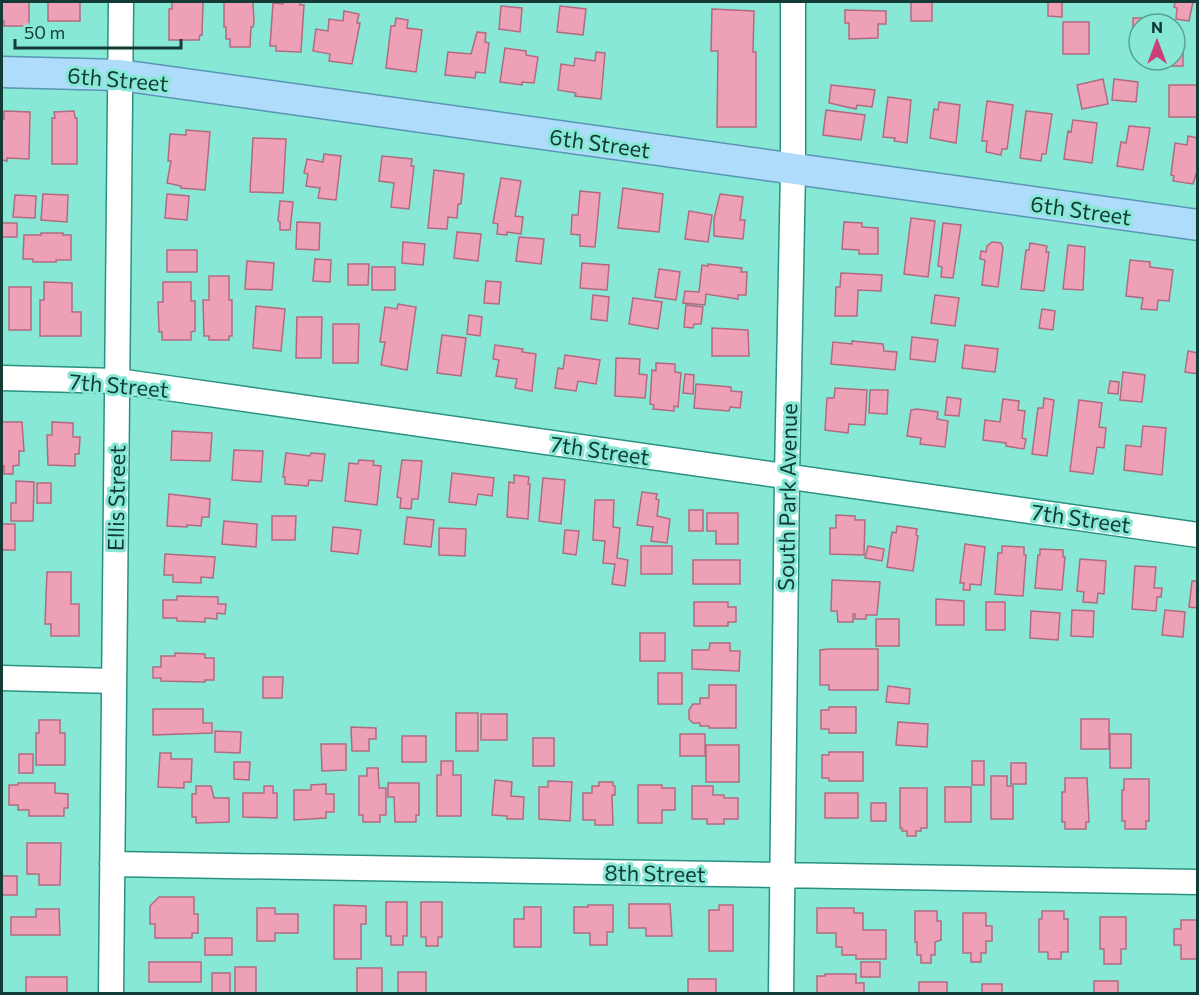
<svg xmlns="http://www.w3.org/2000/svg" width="1199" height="995" viewBox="0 0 1199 995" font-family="Commissioner,sans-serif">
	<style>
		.building { fill: #eda0b6; stroke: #b26a80; stroke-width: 1.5 }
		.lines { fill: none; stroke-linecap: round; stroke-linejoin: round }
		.minor-casing { stroke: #2a9182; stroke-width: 27 }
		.major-casing { stroke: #5795b4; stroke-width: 33 }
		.minor { stroke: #fff; stroke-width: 24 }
		.major { stroke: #b0dcfb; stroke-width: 30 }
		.labels { text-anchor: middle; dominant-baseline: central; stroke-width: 6; stroke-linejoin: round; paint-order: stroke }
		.street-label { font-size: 22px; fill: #113b34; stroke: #88e8d6 }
	</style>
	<rect width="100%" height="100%" fill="#88e8d6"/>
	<path class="building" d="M2 2H29V26H4V21H2Z
		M48 2H80V21H48Z
		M172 2H203L202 35H200L199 40H169V9H172Z
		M224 2H253L254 23 253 27H251L250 47H230V39H226V27H224Z
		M283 2H300V5H304L301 52 276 51V46H270L273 3 283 4Z
		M911 2H932V21H911Z
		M1048 2H1062V17L1048 16Z
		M1175 2H1193L1189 21 1176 19 1177 8 1174 7Z
		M501 6 522 8 520 32 499 29Z
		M560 6 586 9 583 35 557 32Z
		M712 9 754 11 753 52H756V127H717L718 51H711Z
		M845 10 886 11V24H878V38L849 39V23H845Z
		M344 11 359 14 357 23H360L352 64 329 61 330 54 313 51 316 29 328 31 329 19 343 21Z
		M396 18 408 20 407 28 422 30 416 72 386 68 391 26H395Z
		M1133 18H1157V24H1139V46H1133Z
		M1063 22H1089V54H1063Z
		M477 32 486 33 485 42 489 43 485 73 476 72 475 78 445 75 448 52 471 54Z
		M1175 39H1183V66H1160V60H1175Z
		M505 48 526 51V55L538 57 534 83 522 82V85L500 82Z
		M596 52 605 53 601 99 575 96 576 93 558 90 561 64 574 66 575 58 595 61Z
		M1103 79 1108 104 1082 109 1077 85Z
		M1114 79 1138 82 1136 102 1112 100Z
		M831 85 875 90 872 107 857 105 856 109 829 103Z
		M1169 85H1198V117H1169Z
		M888 97 911 100 907 143 894 141 895 138 883 137Z
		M987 101 1013 105 1007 149H1002L1001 155 986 152 987 141H982Z
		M939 102 960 105 956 143 930 138 934 109 938 110Z
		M826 110 865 115 861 140 823 135Z
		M4 111 30 112 29 159 7 158V161L2 160V119H4Z
		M74 111 75 118H77V164H52V118H55L54 112Z
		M1026 111 1052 114 1046 154H1042L1041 161 1020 158Z
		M1073 120 1097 123 1092 163 1064 159 1068 131 1071 132Z
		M1129 126 1150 128 1143 170 1117 166 1121 142 1126 143Z
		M186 130 210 132 205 190 181 188V186L167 183 171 161H168L170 134 186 135Z
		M1188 136 1198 138V168L1193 184 1173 181 1174 176 1171 175 1175 143 1187 145Z
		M253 138 286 139 283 193 250 192Z
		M324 154 341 156 336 200 318 198 320 188 306 186 308 174 304 173 307 159 323 162Z
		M382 156 412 159 411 166H414L409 209 391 207 394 183 379 181Z
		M434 170 464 174 461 204H458L457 218 448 217 447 229 428 228Z
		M501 178 521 181 515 216 523 217 521 234 507 232V235L497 234 498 224 493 223Z
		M623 188 663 194 659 232 618 228Z
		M580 191 600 193 595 247 580 246V235L571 234 572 215H578Z
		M43 194 68 195 67 222 41 220Z
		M167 194 189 196 187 220 165 218Z
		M720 194 743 197 740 220H745L743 239 714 236V219Z
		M15 195 36 196 35 218 13 217Z
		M280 201 293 202 290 230H280V222L278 221Z
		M689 211 712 215 708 242 685 239Z
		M911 218 935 221 928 277 904 274Z
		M297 222 320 223 319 250 296 249Z
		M844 222 862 223V227L878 228V254H859V250L842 249Z
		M2 223H17V237H2Z
		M943 223 961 225 953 278 941 277 942 267 938 266Z
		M457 232 481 234 478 261 454 258Z
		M41 233H63V235H71V260H56V262H33V259H23L24 235H41Z
		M519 237 544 239 541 264 516 261Z
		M403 242 425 244 423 265 402 263Z
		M992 242 1001 243 1003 248 998 287 982 285 985 260 980 259 981 251 986 252 987 246Z
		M1030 243 1047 246 1046 252H1049L1044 291 1021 289 1026 250H1029Z
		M1068 245 1085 247 1083 290 1063 289Z
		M167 250H197V272H167Z
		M315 259 331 260 330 282 313 281Z
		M1130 260 1150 262V267L1173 270 1169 301 1158 300 1157 310 1141 309 1143 298 1126 296Z
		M247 261 274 263 272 290 245 289Z
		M582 263 609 265 607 290 580 288Z
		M348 264H369L368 285H348Z
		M708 264 742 268 741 272H747L746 295H738V299L706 294 705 305 683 303 685 291 699 292 702 265 708 266Z
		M372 267H395V290H372Z
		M659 269 680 272 676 300 655 297Z
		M841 273 882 275 881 291 858 290 857 316H835L836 287H840Z
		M209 276H229V300H232V336H229V340H209V336H204L203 300H209Z
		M486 281 501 282 499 304 484 303Z
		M44 282 72 283V312H81V336H40V300H44Z
		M163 282H191V301H195V331L191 332V340H162V332H159L158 302H163Z
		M9 287H31V330H9Z
		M593 295 609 297 607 321 591 319Z
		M935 295 959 298 955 326 931 323Z
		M633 298 662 302 658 329 629 324Z
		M398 304 416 307 407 370 381 365 385 342H380L385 307 397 309Z
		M686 305 703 307 701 324H694L693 328 684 327Z
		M256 306 285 309 281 351 253 348Z
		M1042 309 1055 311 1053 330 1039 328Z
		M469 315 482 317 480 336 467 334Z
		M297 317H322L321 358H296Z
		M333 324H359L358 363H333Z
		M712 328 748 330 749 356H712Z
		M442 335 466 338 461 376 437 373Z
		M912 337 938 340 935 362 910 359Z
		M852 341 883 344 884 351 897 352 895 370 831 364 833 342 852 344Z
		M495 345 523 349 522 352 536 354 532 391 515 388 517 379 496 376 499 360 493 359Z
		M965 345 998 349 995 372 962 368Z
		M1188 351 1198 353V374L1185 372Z
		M565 355 600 360 596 384 578 381 576 391 555 388 558 368 563 369Z
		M616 358 640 359 639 374 647 375 645 398 615 396Z
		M656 363 675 364V372L681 373 678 407 674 406V411L653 409 654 405 650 404 652 370 656 371Z
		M1123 372 1145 375 1142 402 1120 400Z
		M685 374 694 375 693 394 683 393Z
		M1110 381 1119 382 1118 394 1108 393Z
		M696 384 731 387V391L742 392 740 408 730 407 729 411 694 408Z
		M835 388 867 390 865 425 849 424 848 433 825 430 827 398H834Z
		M870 390H888L887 414 869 413Z
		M947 397 961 399 959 416 945 415Z
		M1044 398 1054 400 1047 456 1032 454 1038 408H1043Z
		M1003 399 1019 401 1018 410 1025 411 1022 438 1026 439 1024 449 1006 446V443L983 440 985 420 1000 422Z
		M1079 400 1102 403 1099 427 1106 428 1104 448 1097 447 1093 474 1070 471Z
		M917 409 938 412 937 419 948 421 945 447 920 444 921 438 907 436 911 410Z
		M2 422H22L24 451H19V465L13 466V474H4V466H2Z
		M52 422 73 423V437H80L79 454H75V466L48 465 47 435H52Z
		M1143 426 1166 428 1162 475 1124 470 1126 445 1141 447Z
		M172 431 212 433 210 461 171 460Z
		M234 450 263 451 261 482 232 480Z
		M286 453 310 456 311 453 325 454 322 481 309 480 308 486 285 484V477H283Z
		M359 460 374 461 373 465 381 466 377 505 345 501 349 463 358 464Z
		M402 460 422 461 418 499H412L411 509 400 508 401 498 397 497Z
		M452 473 494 478 492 496 478 494 476 505 449 502Z
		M514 475 529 477 528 484H530L528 519 507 517 509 482 514 483Z
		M543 478 565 480 561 524 539 521Z
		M16 481 34 482 33 521H11V503H16Z
		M37 483H51V503H37Z
		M642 492 657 494 656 499 659 500 657 516 670 519 667 543 651 541 653 527 637 525Z
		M169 494 210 499 209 517H202L201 526 187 525V527L167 526Z
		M595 500H614L613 527 620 528 617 558 628 560 625 586 612 584 615 564 603 563 605 541 593 540Z
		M689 510H703V531H689Z
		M707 513H738V544H716V531H707Z
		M836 515 855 516V520H865L864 555 830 554V528H836Z
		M272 516H296L295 540H272Z
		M407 517 434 520 431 547 404 544Z
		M224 521 257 524 256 547 222 544Z
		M2 524H15V550H2Z
		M897 526 917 529 916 535 918 536 913 571 887 567 892 532 896 533Z
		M333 527 361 530 358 554 331 551Z
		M439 528 466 529 465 556 439 555Z
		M565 530 579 531 576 555 563 553Z
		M965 544 985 547 981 585 970 584V590H963L964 583H960Z
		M641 546H672V574H641Z
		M868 546 884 549 882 561 865 558Z
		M1002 546 1024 547V555H1026L1023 596 995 594 998 553H1002Z
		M1040 549 1063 550V557H1065L1062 590 1035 588 1038 555H1040Z
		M165 554 215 557 213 578 201 577V583L173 582V575H164Z
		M1080 559 1106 561 1104 594 1098 593 1097 603 1083 602 1084 592 1077 591Z
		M693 560H740V584H693Z
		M1135 566 1156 567 1154 588H1162L1161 597H1157L1156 611 1132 609Z
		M47 572H71V604H79V636H51V624H45Z
		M832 580 880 582 877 615H866V619H855V614H853V622H838L837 611H831Z
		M1192 581H1198V608L1189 607Z
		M177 596 218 597V604H226L225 614 217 613V619L205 618V622L177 621V618H163V600H177Z
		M936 599 964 601V625H936Z
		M694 602H728V607H736V622H728V626H694Z
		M986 602H1005V630H986Z
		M1072 610 1094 611 1093 637 1071 636Z
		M1165 610 1185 612 1183 637 1162 635Z
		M1031 611 1060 613 1058 640 1030 638Z
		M876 619H899V646H876Z
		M640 633H665V661H640Z
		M710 643H730V651H740L739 671 692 669V650H709Z
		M829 649H878V690H829V685H820V650Z
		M175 653 205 654V658H214V680H205V682L161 681V678H153V667H161V656H175Z
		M658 673H682V704H658Z
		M263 677H283L282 698H263Z
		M709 685H736V728H709V726H700V723H693L689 719V710L693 704H700V698H709Z
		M888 686 910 689 909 704 886 702Z
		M829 707H856V733H829V729H821V710H829Z
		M153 709H203V723H212V733L153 735Z
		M456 713H478V751H456Z
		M481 714H507V740H481Z
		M1081 719H1109V749H1081Z
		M39 720H60V733H65V765H36V733H39Z
		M898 722 928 724 927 747 896 745Z
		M351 727 376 728V739H369V751H352Z
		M215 731 241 732 240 753 215 752Z
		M680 734H705V756H680Z
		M1110 734H1131V768H1110Z
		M402 736H426V762H402Z
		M533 738H554V766H533Z
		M321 744H346V770L322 771Z
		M706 745H739V782H706Z
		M829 752H863V781H829V778H822V755H829Z
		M160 753H171V759H192L191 782H184V788L158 787Z
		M19 754H33V773H19Z
		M441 761H453V775H461V816H437V775H441Z
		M972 761H984V785H972Z
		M234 762H250L249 780 234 779Z
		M1011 763H1026V784H1011Z
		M367 768H378L379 788H386V815H380V822H363V815H359V776H367Z
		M991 776H1007V786H1013V819H991Z
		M1065 778H1087L1089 822H1086V829H1065V822H1062V792H1065Z
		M1124 779H1149V821H1146V829H1125V821H1122V790H1124Z
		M495 780 512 782 511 796 524 797 523 819H507V816L492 815Z
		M548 781 572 782 570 821 539 819V787H548Z
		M599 782H613V786H615V795H612L613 825H595V820H583V793H592V786H599Z
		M18 783H55V793L68 794V808H64V816H29V810H18V805H9V785H18Z
		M388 783H419V815H416V822H395L394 797H388Z
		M326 784V794H334V812H326V818L294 820V790H311V785Z
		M638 785H662V788H675V810H662V823H638Z
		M196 786H211L214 798H229V822L196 823V817H192V794H196Z
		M264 786H273V793H277V818L243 817V793H264Z
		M692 786H713V795H724V798H738V819H724V824H707V819H692Z
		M945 787H971V822H945Z
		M900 788H927V828H921V831H916V836H907V831H902V828H900Z
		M825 793H858V818H825Z
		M871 803H886V821H871Z
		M27 843H61L60 885H39V874H27Z
		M2 876H17V895H2Z
		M159 897H194V914H198V933H192V938H155V924H150V906Z
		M386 902H407V936H403V945H391V936H386Z
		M421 902H442V937H438V946H426V937H421Z
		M629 904H670L672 936H646V928H629Z
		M334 905 366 906V924H361V959H334Z
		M588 905H613V932H607V945H590V933H574V907H588Z
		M719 905H733V951H709V910H719Z
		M524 907H541V947H514V919H524Z
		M257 908H275V914H298V933H275V941H257Z
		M817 908H854V913H863V930H886V959H856V955H842V947H836V933H817Z
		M36 909H59L60 935H11V917H36Z
		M915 911H937V921H941V940L935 942V955H931V963H921V955H917V942H915Z
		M1042 911H1064V919H1068V952H1061V959H1048V952H1039V919H1042Z
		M963 913H986V926H992V941H986V953H981V962H971V953H963Z
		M1100 917H1126V949H1121V964H1104V949H1100Z
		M1181 920H1198V959H1181V945H1174V929H1181Z
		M205 938H232V955H205Z
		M149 962H201V982H149Z
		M861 962H880V977H861Z
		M235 967H256V994H235Z
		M357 968H382V994H357Z
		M398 972H426V994H398Z
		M212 973H230V994H212Z
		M825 974H856V983H864V994H817V976H825Z
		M26 977H67V994H26Z
		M688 979H716V994H688Z
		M1094 981H1118V994H1094Z
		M919 982H947V994H919Z
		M982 984H1002V994H982Z"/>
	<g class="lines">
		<g class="minor-casing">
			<path id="minor" d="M2 378 118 381 1198 535
				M2 678 114 681
				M112 864 1198 882
				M111 994 121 2
				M781 994 787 476 793 170V2"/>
		</g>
		<g class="major-casing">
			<path id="major" d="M2 72 120 75 1198 225"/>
		</g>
		<use href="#minor" class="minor"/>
		<use href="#major" class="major"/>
	</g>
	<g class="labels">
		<g class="street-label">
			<text transform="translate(118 79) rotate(5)">6th Street</text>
			<text transform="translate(600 143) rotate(8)">6th Street</text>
			<text transform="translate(1081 210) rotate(8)">6th Street</text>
			<text transform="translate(119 385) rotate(5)">7th Street</text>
			<text transform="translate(600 450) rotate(8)">7th Street</text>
			<text transform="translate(787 497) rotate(-89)">South Park Avenue</text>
			<text transform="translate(116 498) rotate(-89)">Ellis Street</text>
			<text transform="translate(1081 518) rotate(8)">7th Street</text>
			<text transform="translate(655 873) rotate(1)">8th Street</text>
		</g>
	</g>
	<rect width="1199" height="995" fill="none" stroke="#113b34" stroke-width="6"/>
	<g transform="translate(1157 42)"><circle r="28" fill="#88e8d6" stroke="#58a395" stroke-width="1.5"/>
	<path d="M0-4.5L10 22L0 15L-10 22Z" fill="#cb4076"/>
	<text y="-9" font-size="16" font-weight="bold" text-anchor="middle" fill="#113b34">N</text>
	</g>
	<path d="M15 39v9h166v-9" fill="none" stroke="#113b34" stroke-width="3"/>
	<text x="24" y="39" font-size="18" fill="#113b34" stroke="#88e8d6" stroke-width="4.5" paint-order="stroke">50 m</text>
</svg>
